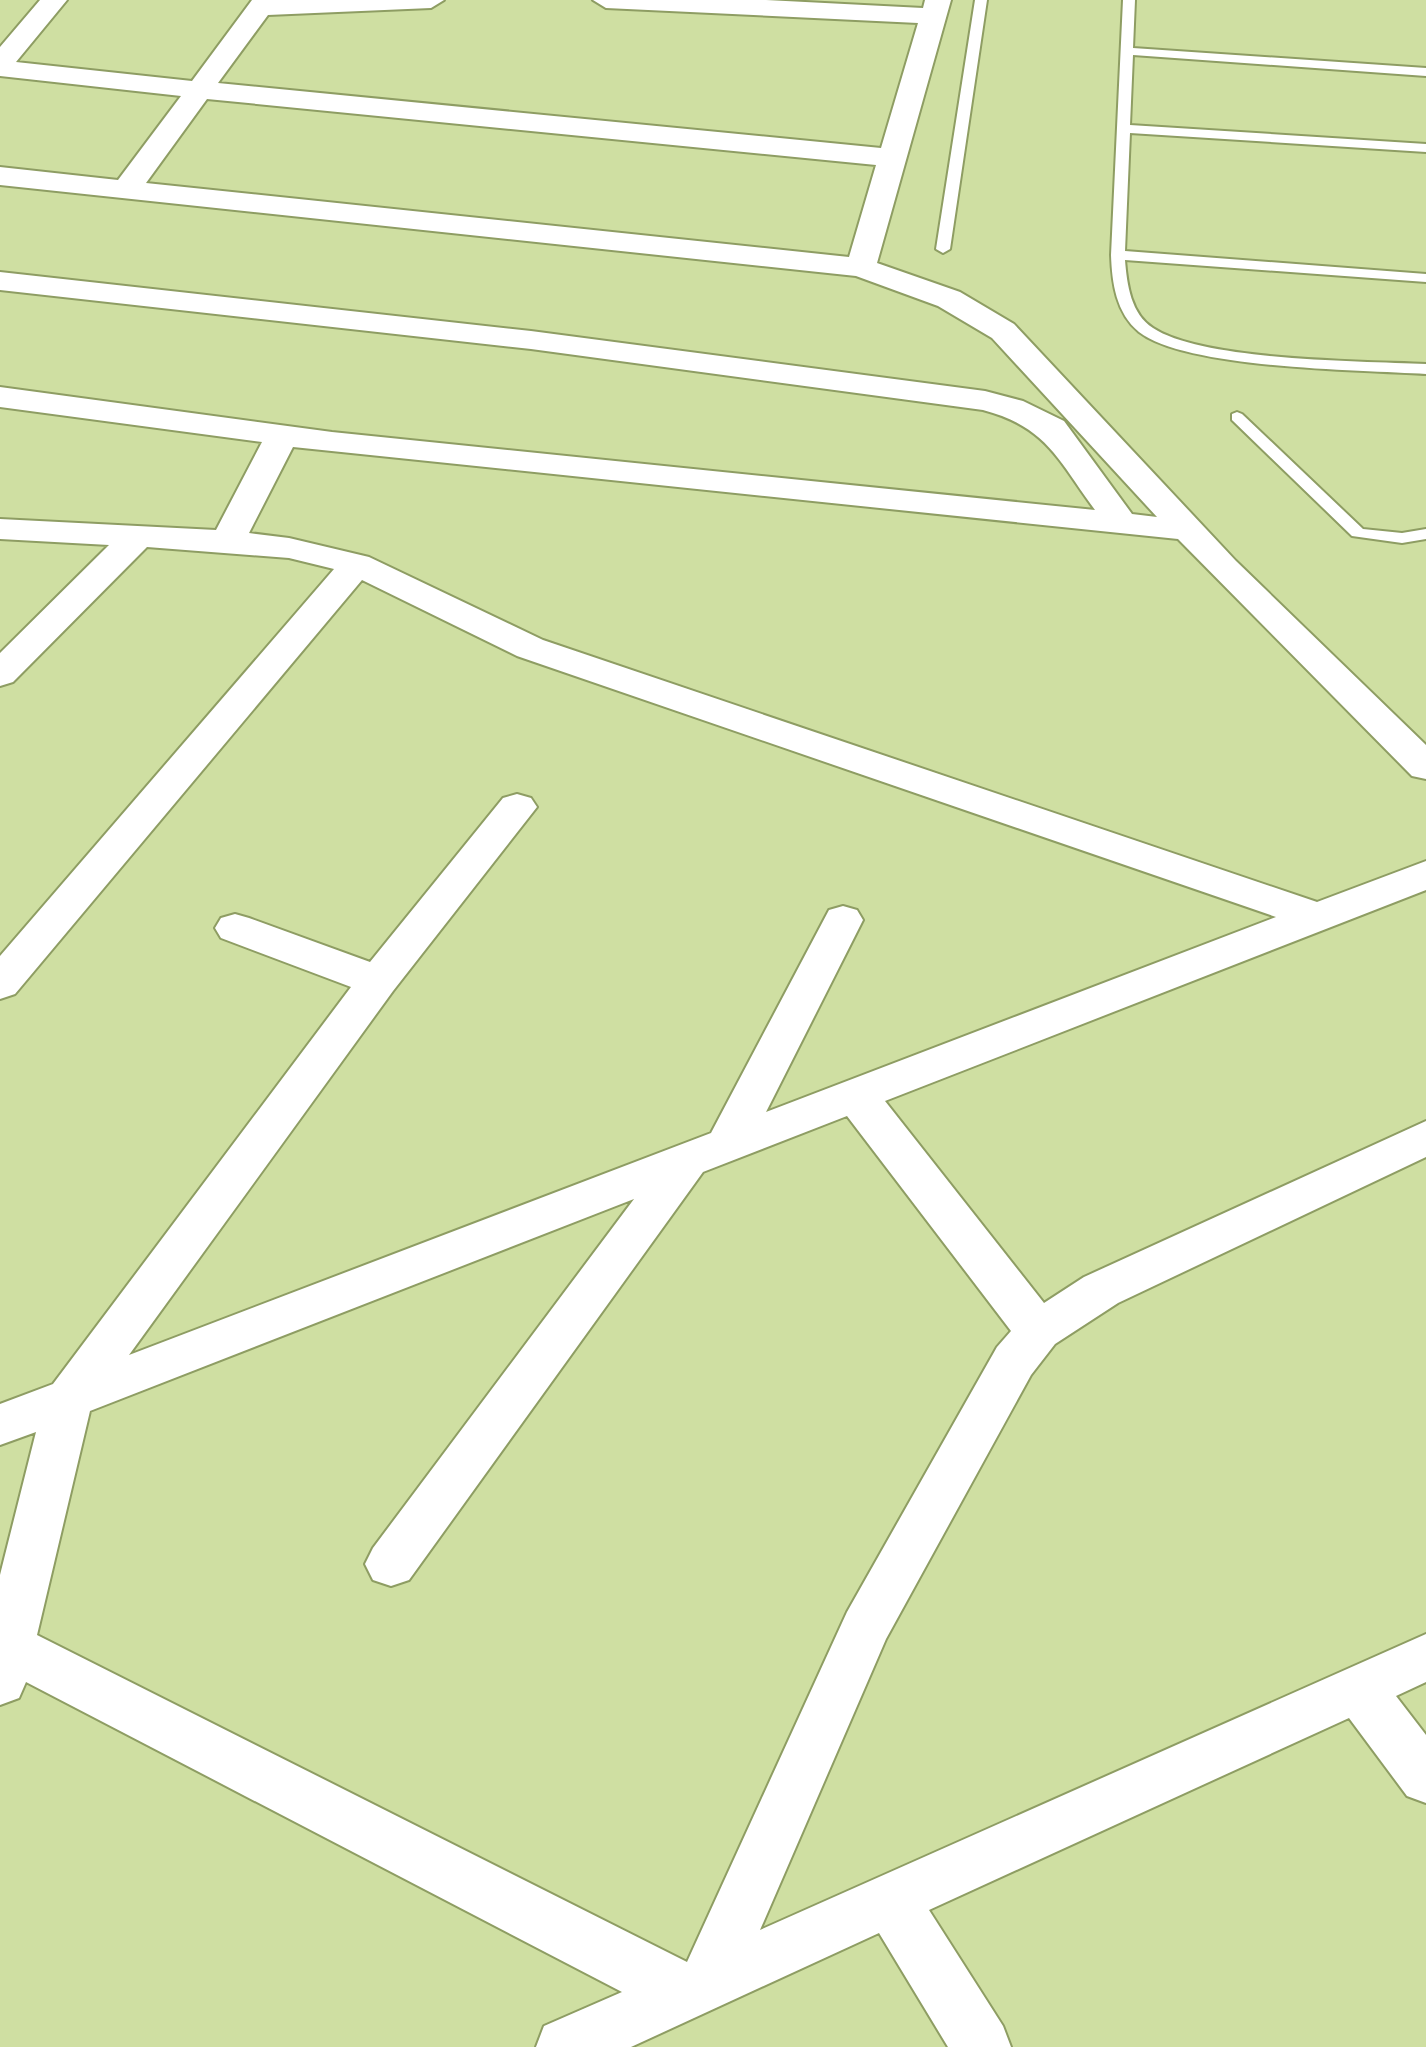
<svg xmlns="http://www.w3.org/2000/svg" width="1426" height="2047" viewBox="0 0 1426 2047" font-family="'Sofia Sans Condensed',sans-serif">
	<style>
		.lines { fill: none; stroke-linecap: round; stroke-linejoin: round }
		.lane-casing { stroke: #8e9d63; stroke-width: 4 }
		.street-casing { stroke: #8e9d63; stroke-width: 4 }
		.lane { fill: #fff; fill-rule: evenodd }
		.street { fill: #fff; fill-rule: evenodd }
	</style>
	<rect width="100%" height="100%" fill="#cfdfa2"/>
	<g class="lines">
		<g class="lane-casing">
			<path id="lane" d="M975 0H987L950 249 943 253 936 249Z
				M1123 0H1135L1133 48 1426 68V76L1133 55 1130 125 1426 144V152L1130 133 1125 251 1426 274V282L1125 260C1127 285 1131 314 1153 328 1203 361 1362 361 1426 364V374C1363 370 1186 369 1139 332 1116 313 1112 283 1111 255Z
				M1237 412 1242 414 1363 529 1402 533 1426 529V539L1402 543 1352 536 1232 420V414Z"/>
		</g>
		<g class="street-casing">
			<path id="street" d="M40 0H67L16 62 192 81 252 0H444L431 8 268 15 218 83 881 148 918 23 606 8 593 0H766L923 8 925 0H951L877 263 960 292 1014 324 1236 561 1426 745V779L1412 776 1178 539 293 447 249 533 289 538 369 557 543 640 1317 902 1426 861V890L885 1101 1044 1303 1084 1277 1426 1121V1157L1118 1303 1055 1344 1031 1375 886 1639 760 1930 1426 1634V1682L1396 1696 1426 1735V1803L1407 1796 1349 1718 929 1910 1003 2026 1011 2047H948L879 1933 631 2047H536L544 2026 622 1992 26 1682 19 1698 0 1705V1575L36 1432 0 1445V1404L53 1384 351 987 221 938 215 928 221 918 235 914 249 918 370 962 503 798 517 794 531 798 537 807 393 991 129 1355 711 1133 829 910 843 906 857 910 863 920 766 1112 1276 917 517 656 362 580 15 994 0 999V956L334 569 289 558 147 547 13 682 0 686V653L109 545 0 539V519L216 530 262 442 0 407V387L332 432 1095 510C1058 460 1047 427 983 410L531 349 0 290V272L531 331 985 391 1023 401 1064 421 1132 514 1157 517 992 338 938 306 856 276 0 185V167L118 180 181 96 0 76V47ZM207 99 876 165 849 257 146 183ZM847 1116 1011 1331 997 1347 847 1612 687 1962 37 1635 90 1411 634 1199 373 1548 365 1564 373 1580 391 1586 409 1580 703 1172Z"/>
		</g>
		<use href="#lane" class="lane"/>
		<use href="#street" class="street"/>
	</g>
</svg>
